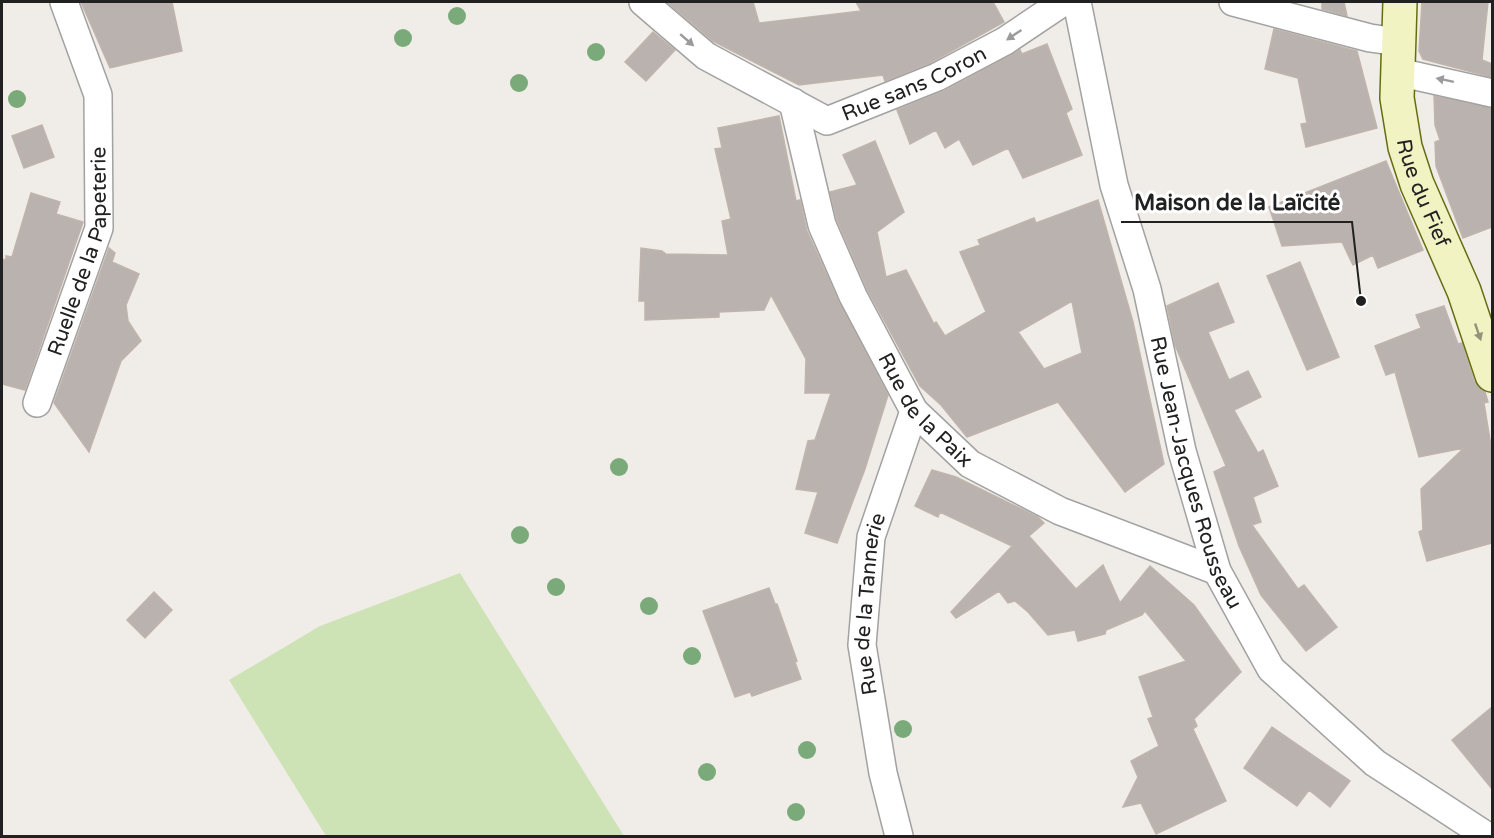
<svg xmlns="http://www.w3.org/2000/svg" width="1494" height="838" viewBox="0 0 1494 838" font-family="'Varela Round',sans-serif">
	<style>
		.grass { fill: #cde3b5 }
		.building { fill: #b9b2ae; stroke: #c0b4ac; stroke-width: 1.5; fill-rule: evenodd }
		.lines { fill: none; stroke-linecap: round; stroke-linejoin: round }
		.street-casing { stroke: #a2a2a2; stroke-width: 30 }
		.secondary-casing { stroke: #656d12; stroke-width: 36 }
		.street { stroke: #fff; stroke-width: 27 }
		.secondary { stroke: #f2f3c3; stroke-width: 33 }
		.tree { fill: #7aaa79 }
		.oneway { fill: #9b9b9b }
		.oneway2 { fill: #94947a }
		.labels { text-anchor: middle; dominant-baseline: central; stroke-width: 6; stroke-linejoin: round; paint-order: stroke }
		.street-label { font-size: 21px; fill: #212121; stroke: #fff }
		.leader { fill: none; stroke: #212121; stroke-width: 2 }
		.callout-dot { fill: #212121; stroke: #fff; stroke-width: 2 }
		.callout-label { font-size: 22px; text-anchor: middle; font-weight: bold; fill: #212121; stroke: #fff; stroke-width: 6; stroke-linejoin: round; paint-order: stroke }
	</style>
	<rect width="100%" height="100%" fill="#f0ede8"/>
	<path class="grass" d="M460 573 624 836H326L229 680 320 626Z"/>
	<path class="building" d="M81 2H172L182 51 110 68Z
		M667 2H753L759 23 861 11 856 2H993L1004 22 930 63 885 81 883 75 799 85 713 41Z
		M1322 2H1344L1347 16 1322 9Z
		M1422 2H1488L1482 60 1492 64 1491 77 1423 59 1419 51Z
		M1274 29 1357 51 1377 128 1306 147 1301 124 1307 123 1298 78 1265 69Z
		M653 32 675 50 646 81 625 62Z
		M1047 44 1072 109 1066 113 1082 155 1023 178 1008 148 973 165 959 139 945 148 936 130 910 144 897 110 944 91 1020 50 1022 54Z
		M1434 96 1492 108V227L1463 238 1436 166 1435 142 1440 140 1435 125Z
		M779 116 796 201 800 200 807 231 839 302 888 395 865 469 837 543 805 533 818 492 796 489 808 441 815 440 831 393H805L806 359 771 295 764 310 719 312V317L645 320V301H639L641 248 662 251 666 254 728 255 722 221 731 219 715 149 722 148 718 128Z
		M42 125 54 157 24 168 12 136Z
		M875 141 904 212 877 232 886 277 906 270 934 324 936 322 945 336 986 312 960 252 980 245 978 240 1034 218 1036 223 1098 200 1133 322 1164 464 1125 492 1058 402 967 437 941 405 920 386 867 289 837 220 830 192 857 185 843 155ZM1072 301 1082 353 1044 369 1018 332Z
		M1386 161 1423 250 1378 268 1373 255 1353 265 1342 242 1282 246 1269 207Z
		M31 193 60 202 56 214 83 222 25 390 2 384V259L6 260V256L12 257Z
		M109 248 115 253 112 262 139 274 126 305 128 321 141 341 121 361 89 452 54 403Z
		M1300 262 1339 357 1307 370 1267 276Z
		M1218 283 1234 322 1208 332 1229 380 1248 371 1261 397 1234 410 1258 453 1263 450 1278 486 1253 497 1261 522 1252 525 1298 589 1304 585 1337 627 1306 651 1261 595 1239 546 1214 472 1226 466 1175 345 1167 306Z
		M1444 306 1458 344 1462 343 1474 381 1485 392 1488 402 1484 403 1492 452V543L1427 561 1419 532 1423 530 1421 489 1464 448 1419 457 1395 372 1386 375 1375 346 1421 328 1416 315Z
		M932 470 956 477 1038 517 1044 523 1029 536 1076 589 1103 565 1120 603 1150 566 1194 605 1241 672 1194 719 1197 726 1193 729 1226 801 1156 834 1141 803 1123 807 1138 777 1131 761 1159 746 1148 719 1153 717 1139 677 1186 661 1145 611 1142 615 1106 630 1105 634 1078 641 1075 630 1048 635 1028 612 1015 601 1008 603 999 591 956 618 951 612 1012 546 940 512 938 517 915 506Z
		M769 588 775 604H777L797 661 795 662 801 679 752 696 750 692 735 697 703 611Z
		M154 592 172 610 145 638 127 620Z
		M1492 707V789L1452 740Z
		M1272 727 1350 781 1330 807 1309 790 1297 806 1244 768Z"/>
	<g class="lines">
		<g class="street-casing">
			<g id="street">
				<path id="s1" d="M643 2 706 56 827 121 937 77 1005 41 1063 2"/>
				<path id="s2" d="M1077 2 1114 185 1147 289 1182 451 1217 571 1271 669 1375 763 1487 836"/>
				<path d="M1233 2 1370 38 1399 42"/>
				<path d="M1398 72 1492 93"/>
				<path id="s3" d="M793 102 822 225 853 296 914 411 970 464 1060 511 1217 571"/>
				<path id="s4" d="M37 403 99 228 98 95 64 2"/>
				<path id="s5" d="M899 836 883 773 862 645 871 537 914 411"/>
			</g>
		</g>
		<g class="secondary-casing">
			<g id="secondary">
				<path id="s6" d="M1400 2 1397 98 1405 147 1417 184 1464 291 1492 375"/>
			</g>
		</g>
		<use href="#street" class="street"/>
		<use href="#secondary" class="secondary"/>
	</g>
	<g class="tree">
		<circle cx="457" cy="16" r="9"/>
		<circle cx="403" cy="38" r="9"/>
		<circle cx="596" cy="52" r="9"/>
		<circle cx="519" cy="83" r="9"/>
		<circle cx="17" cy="99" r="9"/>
		<circle cx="619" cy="467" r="9"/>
		<circle cx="520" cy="535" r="9"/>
		<circle cx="556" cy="587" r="9"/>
		<circle cx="649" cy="606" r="9"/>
		<circle cx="692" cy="656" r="9"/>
		<circle cx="903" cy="729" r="9"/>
		<circle cx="807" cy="750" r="9"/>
		<circle cx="707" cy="772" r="9"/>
		<circle cx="796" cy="812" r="9"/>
	</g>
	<defs><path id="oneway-solid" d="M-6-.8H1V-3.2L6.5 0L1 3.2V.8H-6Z" transform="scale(1.5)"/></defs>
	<g class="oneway">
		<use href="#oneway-solid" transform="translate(1014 35) rotate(146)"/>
		<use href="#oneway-solid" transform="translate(687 40) rotate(41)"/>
		<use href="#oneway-solid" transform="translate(1445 80) rotate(-168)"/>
	</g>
	<use class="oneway2" href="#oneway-solid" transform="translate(1478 332) rotate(71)"/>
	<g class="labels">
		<g class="street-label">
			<text stroke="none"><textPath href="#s1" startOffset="315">Rue sans Coron</textPath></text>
			<text stroke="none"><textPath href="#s6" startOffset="195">Rue du Fief</textPath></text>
			<text stroke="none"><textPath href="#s4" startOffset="159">Ruelle de la Papeterie</textPath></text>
			<text stroke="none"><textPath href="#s3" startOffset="340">Rue de la Paix</textPath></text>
			<text stroke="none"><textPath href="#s2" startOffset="486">Rue Jean-Jacques Rousseau</textPath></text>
			<text stroke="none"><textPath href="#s5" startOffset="236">Rue de la Tannerie</textPath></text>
		</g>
	</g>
	<path class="leader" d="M1361 301L1352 222H1121"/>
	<circle class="callout-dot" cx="1361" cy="301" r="6"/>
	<g class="callout-label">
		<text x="1237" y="210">Maison de la Laïcité</text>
	</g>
	<rect width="1494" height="838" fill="none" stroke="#212121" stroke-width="6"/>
</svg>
